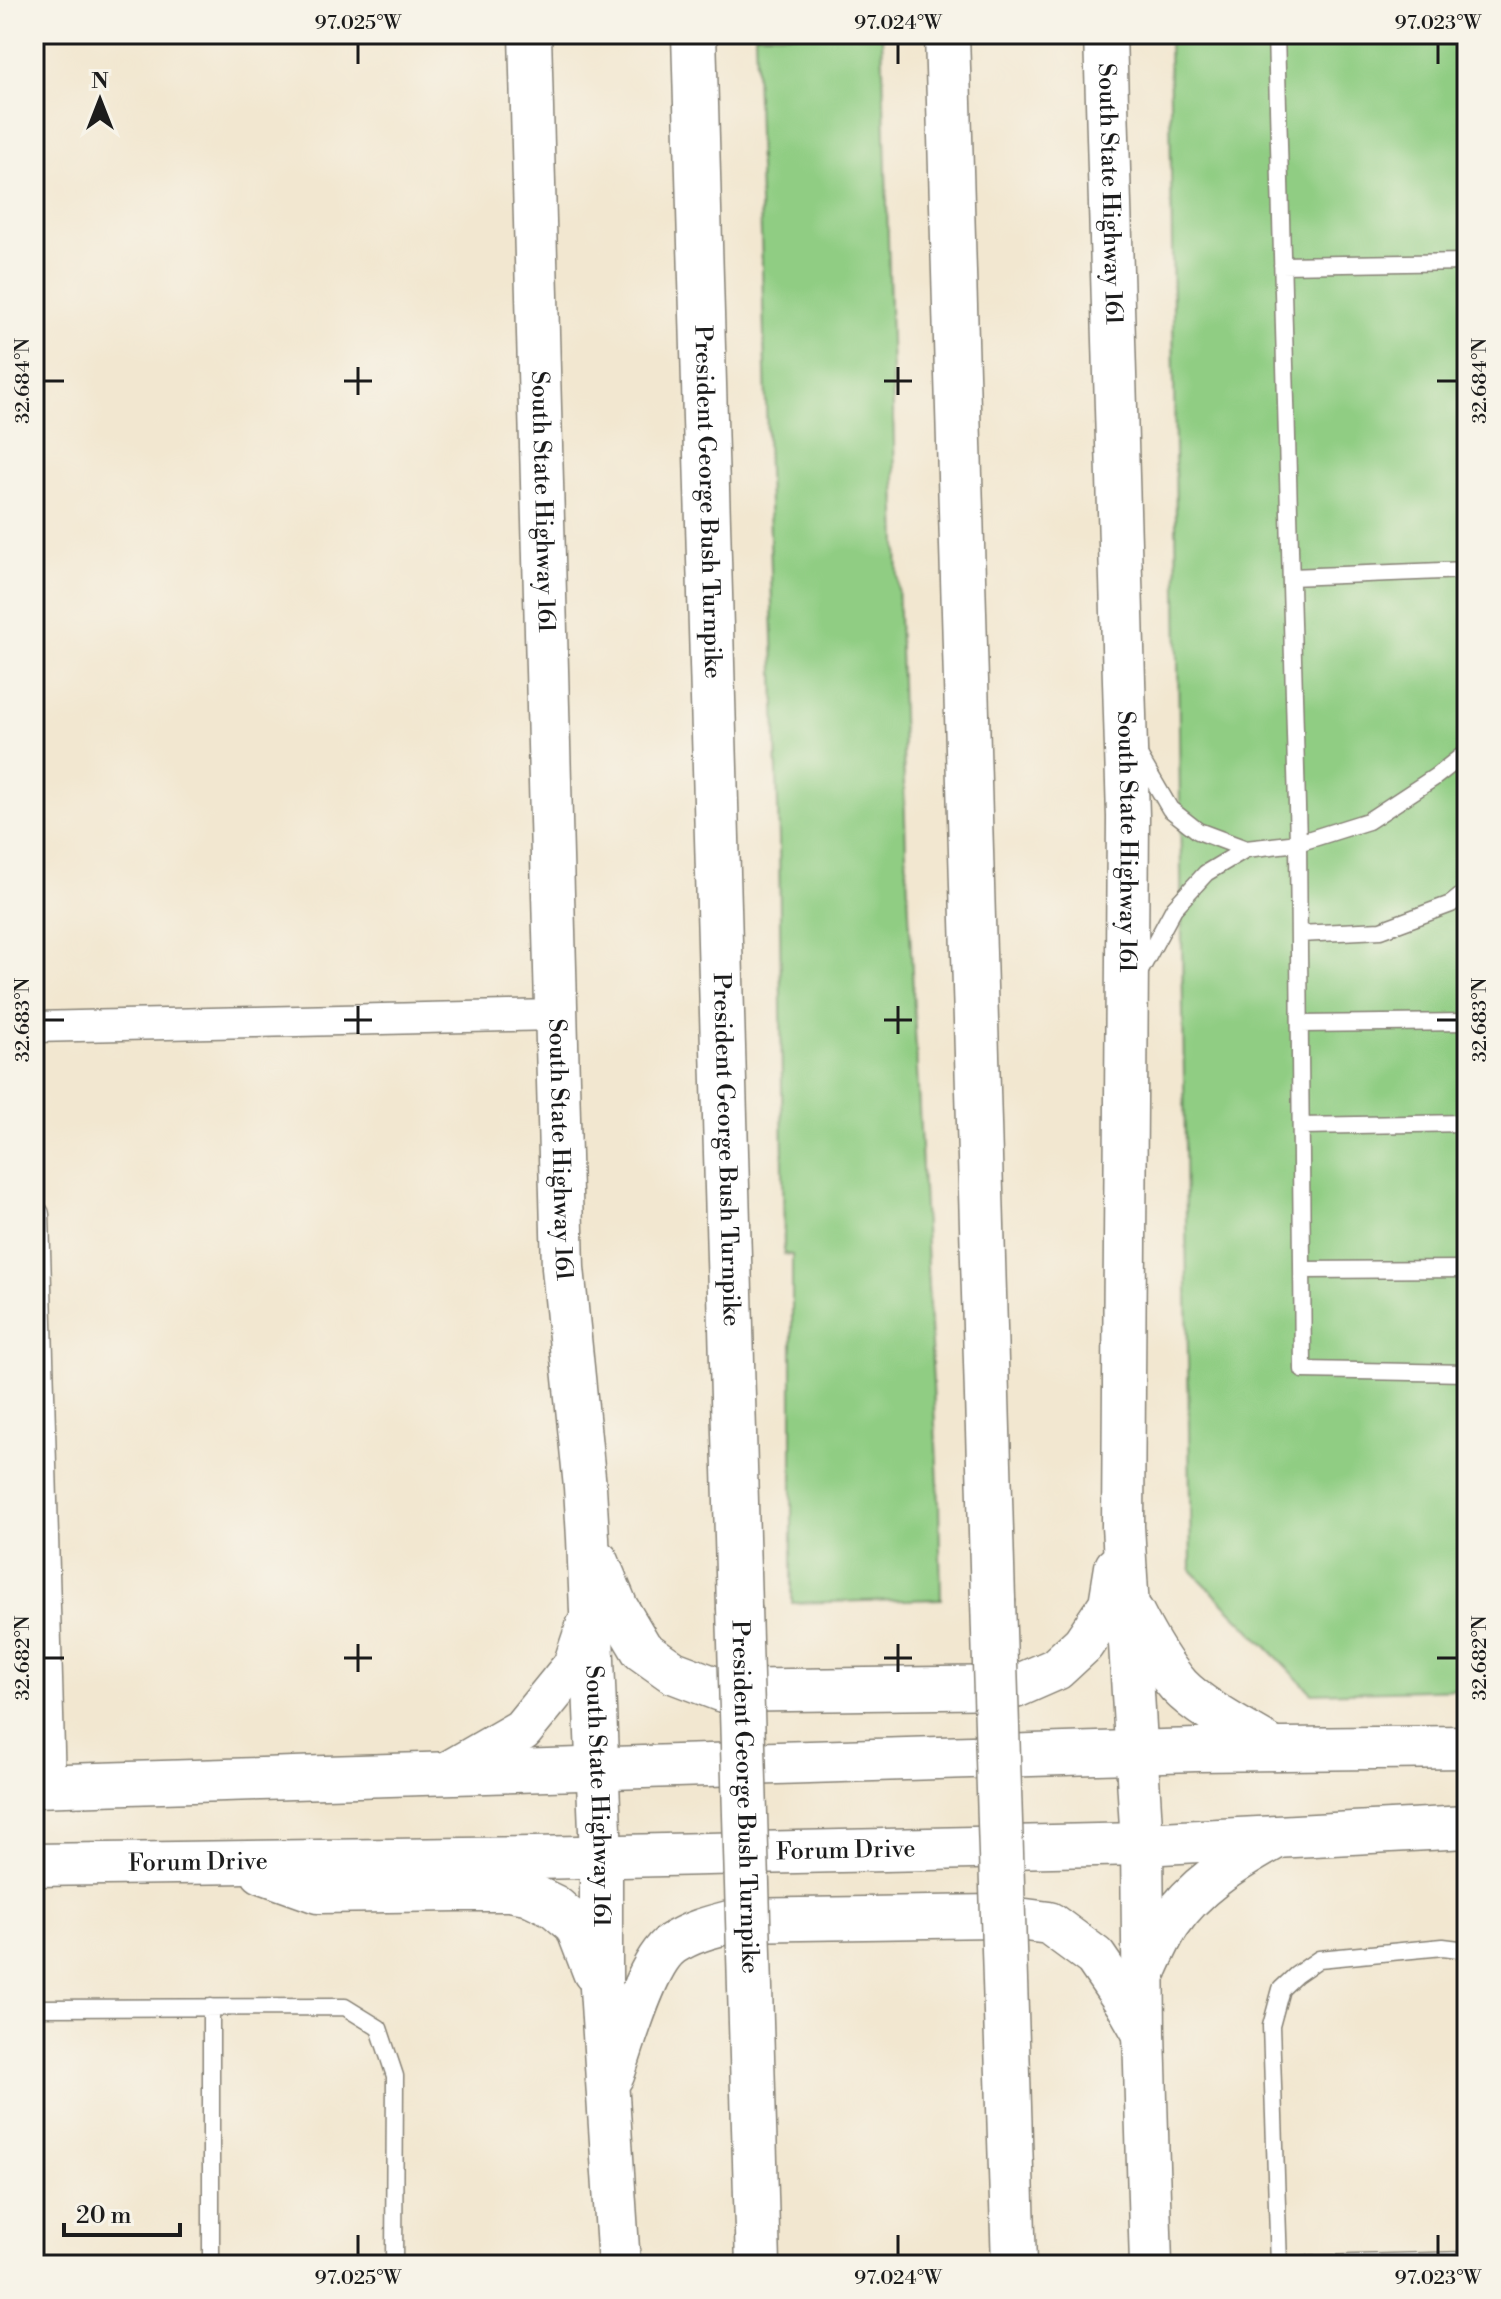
<svg xmlns="http://www.w3.org/2000/svg" width="1501" height="2299" viewBox="0 0 1501 2299" font-family="'Libre Bodoni',serif">
	<style>
		.green { fill: #90cd83; stroke: #567450; stroke-width: 2 }
		.lines { fill: none; stroke-linecap: round; stroke-linejoin: round }
		.lane-casing { stroke: #878276; stroke-width: 19 }
		.street-casing { stroke: #878276; stroke-width: 33 }
		.secondary-casing { stroke: #878276; stroke-width: 45 }
		.highway-casing { stroke: #878276; stroke-width: 47 }
		.lane { stroke: #fff; stroke-width: 16 }
		.street { stroke: #fff; stroke-width: 30 }
		.secondary { stroke: #fff; stroke-width: 42 }
		.highway { stroke: #fff; stroke-width: 44 }
		.highway-bridge-casing { stroke: #878276; stroke-width: 47; stroke-linecap: butt }
		.highway-bridge { stroke: #fff; stroke-width: 44 }
		.ticks { fill: none; stroke: #1c1c1c; stroke-width: 3 }
		.labels { text-anchor: middle; dominant-baseline: central; stroke-width: 6; stroke-linejoin: round; paint-order: stroke }
		.street-label { font-size: 24px; fill: #1c1c1c; stroke: #f7f3e8 }
		.neatline { fill: none; stroke: #1c1c1c; stroke-width: 3 }
		.ticks-label { font-size: 20px; text-anchor: middle; fill: #1c1c1c }
	</style>
	<rect width="100%" height="100%" fill="#f7f3e8"/>
	<filter id="ink" filterUnits="userSpaceOnUse"><feTurbulence type="fractalNoise" baseFrequency=".0125" numOctaves="2"/><feDisplacementMap in="SourceGraphic" scale="16" xChannelSelector="R" yChannelSelector="G"/><feConvolveMatrix kernelMatrix="1 2 1 2 8 2 1 2 1" color-interpolation-filters="sRGB"/></filter>
	<filter id="wash" filterUnits="userSpaceOnUse"><feTurbulence type="fractalNoise" baseFrequency=".006" numOctaves="4" result="noise"/><feDisplacementMap in="SourceGraphic" scale="32" xChannelSelector="R" yChannelSelector="G"/><feGaussianBlur stdDeviation="1.8" result="paint"/><feColorMatrix in="noise" values="0 0 0 0 0 0 0 0 0 0 0 0 0 0 0 0 0 1.4 0 .05"/><feComposite in="paint" operator="in"/></filter>
	<g filter="url(#wash)">
		<rect width="100%" height="100%" fill="#f2e7d0"/>
		<path class="green" d="M755 34H882L906 852 939 1503 941 1599 792 1603V1255L784 1254 779 840Z
			M1169 34H1467V1689L1312 1693 1191 1570Z"/>
	</g>
	<g filter="url(#ink)">
		<g class="lines">
			<g class="lane-casing">
				<path id="lane" d="M1276 34 1298 843 1303 1370 1467 1373
					M1282 265 1467 262
					M1291 577 1467 570
					M1138 754 1170 809 1198 831 1246 849
					M1299 934 1381 930 1451 904 1467 891
					M1139 973 1174 908 1206 873 1246 849 1298 843 1368 821 1435 777 1467 752
					M1300 1024 1467 1022
					M1301 1126 1467 1123
					M1302 1270 1467 1269
					M34 2008 345 2007 379 2028 395 2076 394 2265
					M211 2265V2007
					M1279 2265 1271 2026 1281 1989 1296 1975 1319 1959 1443 1947 1467 1950
					M1282 2265 1467 2260"/>
			</g>
			<g class="street-casing">
				<path id="street" d="M34 1027 556 1015
					M34 1215 50 1786"/>
			</g>
			<g class="secondary-casing">
				<g id="secondary">
					<path id="s1" d="M530 34 563 1268 585 1487 588 1538 601 1855V1988L619 2265"/>
					<path id="s2" d="M1105 34 1128 817 1123 1526 1142 1844 1144 2033 1151 2265"/>
					<path d="M598 1562 617 1608 642 1650 673 1672 723 1691 1015 1687 1056 1669 1083 1644 1110 1604 1116 1567"/>
					<path d="M1133 1613C1146 1639 1160 1664 1179 1686 1201 1709 1244 1731 1272 1748"/>
					<path d="M451 1771 522 1730 574 1666 587 1627"/>
					<path d="M34 1786 1196 1750 1467 1747"/>
					<path id="s3" d="M34 1865 534 1858 1142 1844 1467 1827"/>
					<path d="M262 1872 318 1892 457 1890H510L527 1893 554 1906 576 1925 594 1972"/>
					<path d="M1146 1970C1153 1954 1160 1938 1169 1924 1194 1886 1233 1862 1272 1840"/>
					<path d="M613 2075C624 2043 646 1962 672 1944 692 1931 714 1926 737 1920L994 1916 1049 1923 1095 1957 1127 2004 1143 2032"/>
				</g>
			</g>
			<g class="highway-casing">
				<g id="highway">
					<path id="s4" d="M694 34 739 1607"/>
					<path d="M947 34 993 1600"/>
				</g>
			</g>
			<use href="#lane" class="lane"/>
			<use href="#street" class="street"/>
			<use href="#secondary" class="secondary"/>
			<use href="#highway" class="highway"/>
			<g class="highway-bridge-casing">
				<g id="highway-bridge">
					<path d="M993 1600 1014 2265"/>
					<path id="s5" d="M739 1607 758 2265"/>
				</g>
			</g>
			<use href="#highway-bridge" class="highway-bridge"/>
		</g>
	</g>
	<path class="ticks" d="M358 44V64M898 44V64M1438 44V64M358 367V395M898 367V395M44 381H64M344 381H372M884 381H912M1437 381H1457M358 1006V1034M898 1006V1034M44 1020H64M344 1020H372M884 1020H912M1437 1020H1457M358 1644V1672M898 1644V1672M44 1658H64M344 1658H372M884 1658H912M1437 1658H1457M358 2235V2255M898 2235V2255M1438 2235V2255"/>
	<g class="labels">
		<g class="street-label">
			<text stroke="none"><textPath href="#s2" startOffset="160">South State Highway 161</textPath></text>
			<text stroke="none"><textPath href="#s4" startOffset="468">President George Bush Turnpike</textPath></text>
			<text stroke="none"><textPath href="#s1" startOffset="468">South State Highway 161</textPath></text>
			<text stroke="none"><textPath href="#s2" startOffset="808">South State Highway 161</textPath></text>
			<text stroke="none"><textPath href="#s4" startOffset="1116">President George Bush Turnpike</textPath></text>
			<text stroke="none"><textPath href="#s1" startOffset="1116">South State Highway 161</textPath></text>
			<text stroke="none"><textPath href="#s1" startOffset="1764">South State Highway 161</textPath></text>
			<text stroke="none"><textPath href="#s5" startOffset="190">President George Bush Turnpike</textPath></text>
			<text stroke="none"><textPath href="#s3" startOffset="812">Forum Drive</textPath></text>
			<text stroke="none"><textPath href="#s3" startOffset="164">Forum Drive</textPath></text>
		</g>
	</g>
	<rect width="1501" height="2299" fill="none" stroke="#f7f3e8" stroke-width="88"/>
	<g transform="translate(100 100)" stroke="#f7f3e8" stroke-width="6" paint-order="stroke">
	<path d="M0-6L14 30L0 20L-14 30Z" fill="#1c1c1c"/>
	<text y="-12" font-size="22" font-weight="bold" text-anchor="middle" fill="#1c1c1c">N</text>
	</g>
	<path d="M64 2223v12h116v-12" fill="none" stroke="#1c1c1c" stroke-width="4"/>
	<text x="76" y="2223" font-size="24" fill="#1c1c1c" stroke="#f7f3e8" stroke-width="6" paint-order="stroke">20 m</text>
	<rect x="44" y="44" width="1413" height="2211" class="neatline"/>
	<g class="ticks-label">
		<text x="358" y="29">97.025°W</text>
		<text x="898" y="29">97.024°W</text>
		<text x="1438" y="29">97.023°W</text>
		<text transform="translate(22 381) rotate(-90)" y="7">32.684°N</text>
		<text transform="translate(1479 381) rotate(-90)" y="7">32.684°N</text>
		<text transform="translate(22 1020) rotate(-90)" y="7">32.683°N</text>
		<text transform="translate(1479 1020) rotate(-90)" y="7">32.683°N</text>
		<text transform="translate(22 1658) rotate(-90)" y="7">32.682°N</text>
		<text transform="translate(1479 1658) rotate(-90)" y="7">32.682°N</text>
		<text x="358" y="2284">97.025°W</text>
		<text x="898" y="2284">97.024°W</text>
		<text x="1438" y="2284">97.023°W</text>
	</g>
</svg>
